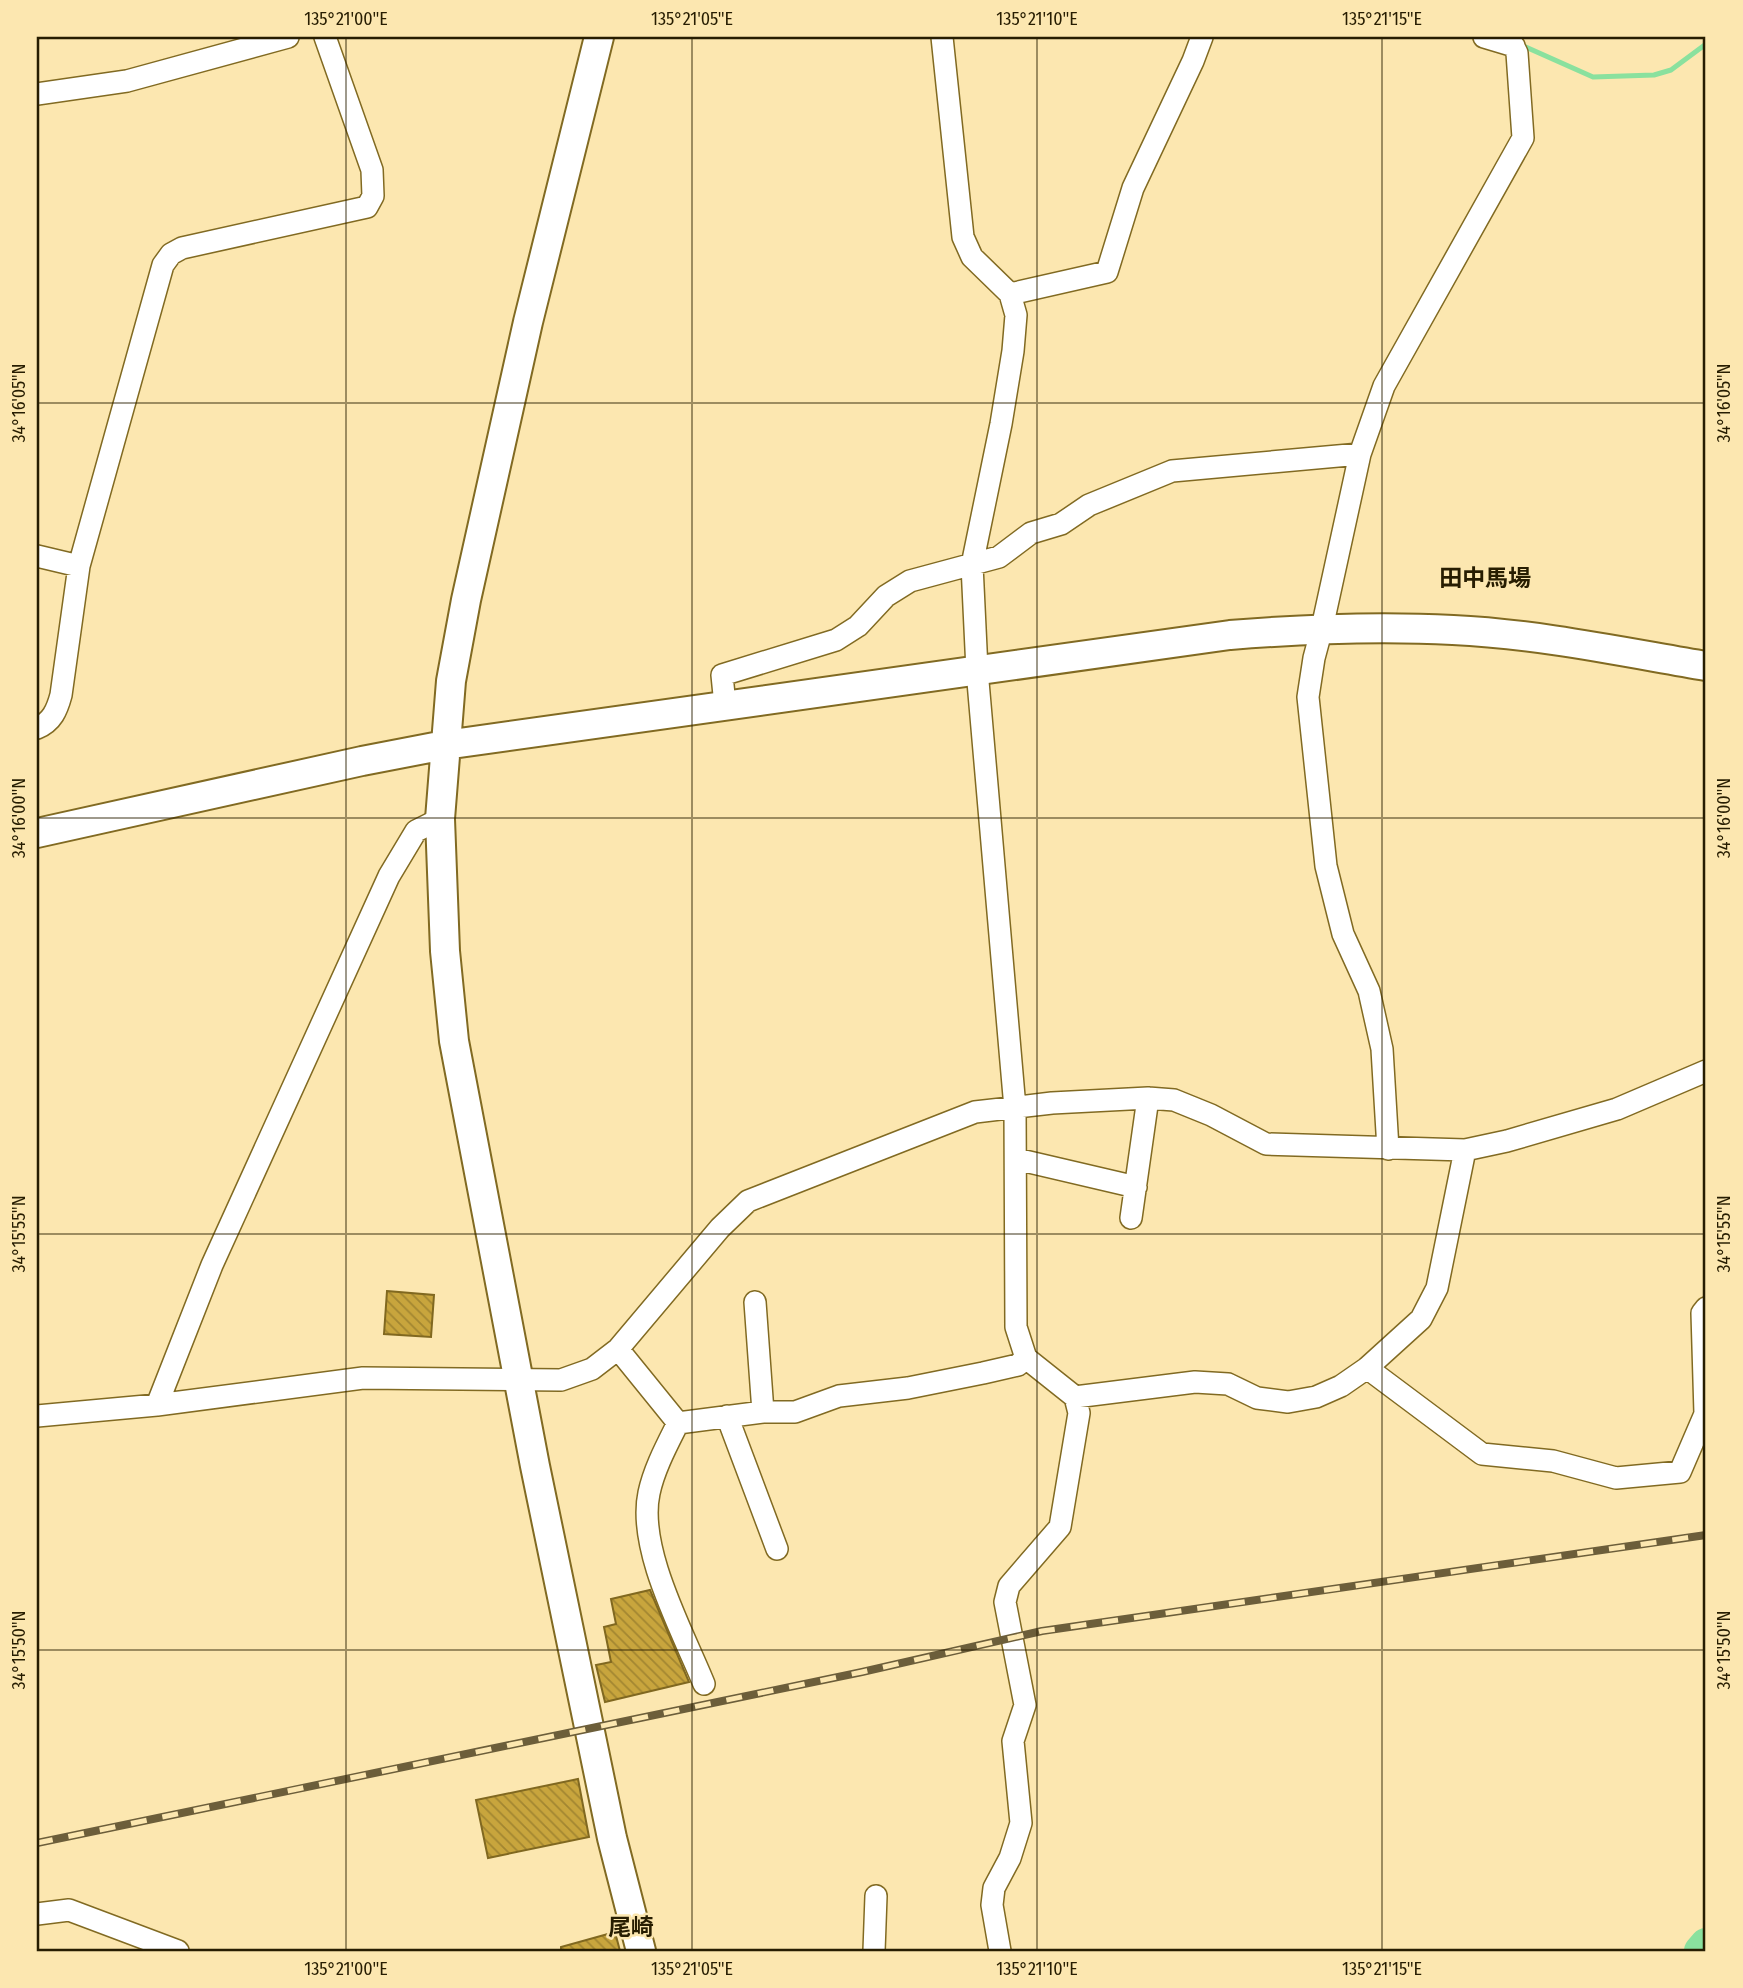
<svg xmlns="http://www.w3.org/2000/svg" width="1743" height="1988" viewBox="0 0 1743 1988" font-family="'Fira Sans Condensed','Noto Sans JP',sans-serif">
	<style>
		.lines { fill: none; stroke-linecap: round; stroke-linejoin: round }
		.stream { stroke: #8ae19e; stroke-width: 5 }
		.river { stroke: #8ae19e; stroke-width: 32 }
		.building { fill: url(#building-back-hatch); stroke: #806820; stroke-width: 2 }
		.minor-casing { stroke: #816a22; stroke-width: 24 }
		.tertiary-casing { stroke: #816a22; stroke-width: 32 }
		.minor { stroke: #fff; stroke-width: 21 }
		.tertiary { stroke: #fff; stroke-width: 28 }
		.rail-casing { stroke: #6c5e3a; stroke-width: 8 }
		.rail { stroke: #fce7b0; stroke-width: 5; stroke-dasharray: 16; stroke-linecap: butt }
		.ticks { fill: none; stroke: #271d01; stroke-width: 2; stroke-opacity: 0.45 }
		.labels { text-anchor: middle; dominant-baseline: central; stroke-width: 5; stroke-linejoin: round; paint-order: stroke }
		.quarter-label { font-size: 23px; font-weight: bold; fill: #271d01; stroke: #fce7b0 }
		.neatline { fill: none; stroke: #271d01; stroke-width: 2.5 }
		.ticks-label { font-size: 18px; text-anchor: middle; fill: #271d01 }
	</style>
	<defs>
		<pattern id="building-back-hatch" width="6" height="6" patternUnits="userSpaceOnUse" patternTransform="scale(1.75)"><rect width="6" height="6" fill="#c8a53d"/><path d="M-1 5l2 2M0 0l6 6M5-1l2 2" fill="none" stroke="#a28631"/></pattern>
	</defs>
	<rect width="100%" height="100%" fill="#fce7b0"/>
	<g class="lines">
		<path class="stream" d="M1521 45 1593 77 1654 75 1671 70 1706 44"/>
		<path class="river" d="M1700 1951 1706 1944"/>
	</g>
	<path class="building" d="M387 1291 434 1295 431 1337 384 1334Z
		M650 1590 689 1682 605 1702 596 1665 611 1662 604 1627 616 1624 611 1599Z
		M578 1779 589 1837 488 1858 476 1800Z
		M615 1932 620 1951H561V1947Z"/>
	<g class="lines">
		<g class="minor-casing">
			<path id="minor" d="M942 37 963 237 972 257 1010 294 1016 315 1013 351 1001 424 972 565 977 670 1015 1108 1016 1327 1026 1358 1075 1397 1079 1413 1060 1527 1009 1586 1005 1602 1025 1705 1013 1741 1021 1823 1010 1858 994 1888 992 1905 1000 1951
				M1484 37 1514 46
				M37 94 127 81 288 37
				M1010 294 1107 272 1133 188 1193 61 1202 37
				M37 556 79 566
				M725 705 722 675 836 640 858 626 886 596 910 581 999 557 1031 533 1061 524 1089 505 1172 471 1360 454
				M37 728C52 722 57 710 61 695L79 566 163 265 171 254 182 248 367 207 373 196 372 170 325 37
				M1388 1149 1382 1049 1369 991 1343 934 1326 866 1308 697 1314 658 1322 628 1360 454 1384 386 1523 138 1517 53 1509 37
				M1016 1159 1136 1187
				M1131 1218 1148 1098
				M755 1302 763 1412
				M618 1349 678 1423 763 1412H795L839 1396 908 1388 983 1373 1018 1365 1026 1358
				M1367 1368 1482 1454 1553 1461 1616 1478 1680 1472 1705 1414 1702 1313 1706 1308
				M1075 1397 1195 1382 1228 1384 1257 1398 1288 1402 1316 1397 1341 1386 1367 1368 1421 1319 1437 1288 1465 1150
				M157 1405 212 1265 389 876 416 831 440 819
				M37 1416 157 1405 363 1378 561 1380 592 1369 618 1349 720 1228 748 1201 975 1112 1052 1103 1148 1098 1174 1100 1211 1115 1266 1144 1465 1150 1507 1141 1617 1109 1706 1071
				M727 1416 777 1549
				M678 1423C667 1445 654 1469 649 1493 637 1549 683 1632 704 1684
				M37 1914 69 1910 178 1951
				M874 1951 876 1896"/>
		</g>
		<g class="tertiary-casing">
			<path id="tertiary" d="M599 37 528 322 466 600 451 681 440 819 445 951 454 1041 535 1466 612 1838 641 1951
				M37 833 362 761 445 745 1230 635C1304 629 1379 626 1453 630 1538 634 1623 652 1706 666"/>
		</g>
		<use href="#minor" class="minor"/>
		<use href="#tertiary" class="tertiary"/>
		<g class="rail-casing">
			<path id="rail" d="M37 1843 862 1672 1042 1631 1706 1535"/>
		</g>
		<use href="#rail" class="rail"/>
	</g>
	<path class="ticks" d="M346 37V1951M692 37V1951M1037 37V1951M1382 37V1951M37 403H1706M37 818H1706M37 1234H1706M37 1650H1706"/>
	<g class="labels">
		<g class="quarter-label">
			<text x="1485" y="578">田中馬場</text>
			<text x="631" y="1927">尾崎</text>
		</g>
	</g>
	<rect width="1743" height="1988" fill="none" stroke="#fce7b0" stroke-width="77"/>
	<rect x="38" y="38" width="1666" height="1912" class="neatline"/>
	<g class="ticks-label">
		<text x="346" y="25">135°21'00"E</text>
		<text x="692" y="25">135°21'05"E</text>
		<text x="1037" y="25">135°21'10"E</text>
		<text x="1382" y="25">135°21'15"E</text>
		<text transform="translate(19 403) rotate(-90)" y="6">34°16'05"N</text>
		<text transform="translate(1724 403) rotate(-90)" y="6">34°16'05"N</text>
		<text transform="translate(19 818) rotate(-90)" y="6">34°16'00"N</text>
		<text transform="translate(1724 818) rotate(-90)" y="6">34°16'00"N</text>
		<text transform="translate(19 1234) rotate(-90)" y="6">34°15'55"N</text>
		<text transform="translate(1724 1234) rotate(-90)" y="6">34°15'55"N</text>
		<text transform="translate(19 1650) rotate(-90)" y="6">34°15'50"N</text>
		<text transform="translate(1724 1650) rotate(-90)" y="6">34°15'50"N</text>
		<text x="346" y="1975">135°21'00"E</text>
		<text x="692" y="1975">135°21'05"E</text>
		<text x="1037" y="1975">135°21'10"E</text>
		<text x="1382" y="1975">135°21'15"E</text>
	</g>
</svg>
